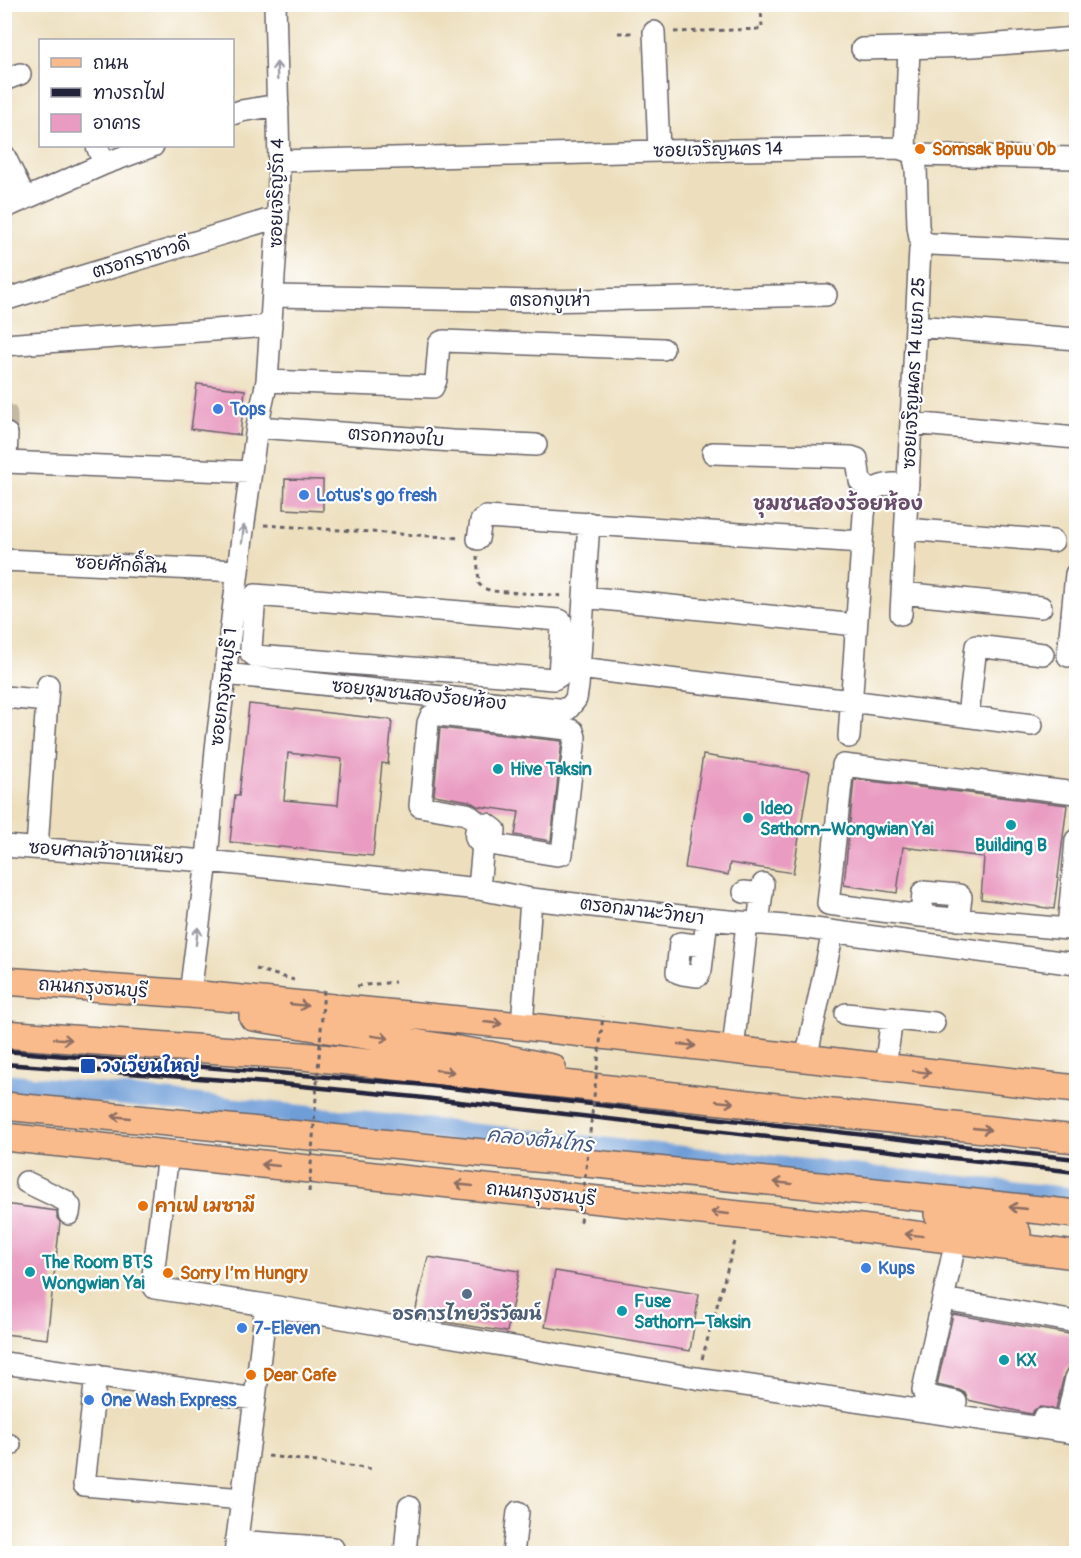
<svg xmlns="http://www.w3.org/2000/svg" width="1081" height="1558" viewBox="0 0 1081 1558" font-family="Pangolin,'Playpen Sans Thai',sans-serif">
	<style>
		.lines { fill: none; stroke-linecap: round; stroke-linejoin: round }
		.canal { stroke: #6e9dd7; stroke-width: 20 }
		.building { fill: #e99bc1; fill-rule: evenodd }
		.minor-tunnel { stroke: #c4b9a3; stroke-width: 21; stroke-dasharray: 21 10; stroke-linecap: butt }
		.minor-casing { stroke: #696468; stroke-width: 24 }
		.major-casing { stroke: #696468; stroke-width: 30 }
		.path { stroke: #696468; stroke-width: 3; stroke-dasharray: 4.5 4.5; stroke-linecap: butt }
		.minor { stroke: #fff; stroke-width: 21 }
		.major { stroke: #fabb8c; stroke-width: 27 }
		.rail { stroke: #22223b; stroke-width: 4.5 }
		.path-bridge { stroke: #696468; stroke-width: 3; stroke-dasharray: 4.5 4.5; stroke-linecap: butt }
		.oneway { stroke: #9c9ca7 }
		.oneway2 { stroke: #8e6e64 }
		.food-dot { fill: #e8710a; stroke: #fff; stroke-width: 2 }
		.shop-dot { fill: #3f7fe0; stroke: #fff; stroke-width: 2 }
		.culture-dot { fill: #0f9aa8; stroke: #fff; stroke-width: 2 }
		.transit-dot { fill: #1a4fb4; stroke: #fff; stroke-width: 2 }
		.service-dot { fill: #5c6f8a; stroke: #fff; stroke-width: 2 }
		.labels { text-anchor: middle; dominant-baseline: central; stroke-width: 4.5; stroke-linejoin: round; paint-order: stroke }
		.food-label { font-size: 18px; font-weight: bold; fill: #c56008; stroke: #fff; text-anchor: start }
		.street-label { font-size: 18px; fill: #22223b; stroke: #fff }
		.shop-label { font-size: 18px; font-weight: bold; fill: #366cbe; stroke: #fff; text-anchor: start }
		.culture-label { font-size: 18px; font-weight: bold; fill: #0d838f; stroke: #fff; text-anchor: start }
		.transit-label { font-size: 18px; font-weight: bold; fill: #164399; stroke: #fff; text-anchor: start }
		.service-label { font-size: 18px; font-weight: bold; fill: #4e5e75; stroke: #fff }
		.neighbourhood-label { font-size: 20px; font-weight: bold; fill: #684c6a; stroke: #fff }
		.water-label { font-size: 20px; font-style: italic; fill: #445981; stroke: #fff }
	</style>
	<rect width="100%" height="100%" fill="#fff"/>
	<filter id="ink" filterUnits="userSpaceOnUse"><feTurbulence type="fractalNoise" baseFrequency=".0167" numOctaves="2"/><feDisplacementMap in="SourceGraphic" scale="12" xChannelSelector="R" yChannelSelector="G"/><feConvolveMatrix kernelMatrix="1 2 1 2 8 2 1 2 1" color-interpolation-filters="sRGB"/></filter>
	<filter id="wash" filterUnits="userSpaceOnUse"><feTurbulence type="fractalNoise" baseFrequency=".008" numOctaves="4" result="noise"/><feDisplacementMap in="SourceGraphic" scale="24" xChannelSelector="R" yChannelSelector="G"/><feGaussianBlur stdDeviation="1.35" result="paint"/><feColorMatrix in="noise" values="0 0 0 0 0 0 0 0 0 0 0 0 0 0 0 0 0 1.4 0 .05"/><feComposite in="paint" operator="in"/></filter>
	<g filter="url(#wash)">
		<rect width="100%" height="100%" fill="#eddfbd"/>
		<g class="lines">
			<path class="canal" d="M4 1083 1076 1198"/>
		</g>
		<g id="blocks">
			<path class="building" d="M197 384 245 390 240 435 191 429Z
				M285 479 323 480V511L284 509Z
				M249 704 392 720 388 764 382 763 373 856 230 842 235 795 239 796ZM288 753 342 759 338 805 284 800Z
				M440 728 562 741 551 841 515 835 519 812 477 806 469 801 434 795Z
				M703 755 810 772 793 873 730 863 728 875 685 868Z
				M854 779 1067 805 1054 909 981 899 984 857 903 847 897 893 844 885Z
				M4 1204 57 1211V1218L60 1222 47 1339 4 1334Z
				M428 1257 519 1271 507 1332 414 1317Z
				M555 1271 699 1294 690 1351 545 1327Z
				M953 1314 1075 1335 1071 1363 1077 1364V1366H1072L1067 1369 1064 1375 1056 1409 1040 1407 1034 1410 1032 1414 1026 1413 968 1400 965 1393 959 1390 937 1385Z"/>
		</g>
	</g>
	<g filter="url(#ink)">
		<use href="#blocks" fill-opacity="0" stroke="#696468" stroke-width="1.5"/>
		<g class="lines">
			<path class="minor-tunnel" d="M4 414H7V434"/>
			<g class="minor-casing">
				<path id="minor" d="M654 32 659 151
					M862 49 973 46 1076 38
					M4 80 20 74
					M232 114 241 111 278 105
					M97 146 104 164
					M905 150 909 48
					M4 155 25 198
					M913 155 1076 158
					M279 161 659 151 898 148 908 151 913 155 916 168 918 226 920 238 924 242 931 244 1076 251
					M4 208 104 164 153 146
					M273 296 538 301 826 295
					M4 300 278 217
					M916 326 1076 339
					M4 345 271 326
					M267 381 433 387 436 380 439 344 441 342 444 341 663 349
					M911 423 1076 438
					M257 427 452 441 536 445
					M7 434 6 462 251 472
					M713 453 851 457 857 459 860 481 872 491
					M906 529 1053 541
					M478 539 481 521 486 517 862 542
					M4 560 238 571
					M902 593 1041 607
					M255 595 559 620 561 621 562 627 559 676 554 679 255 656 251 653V648Z
					M584 597 856 625
					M901 614 920 249 924 242
					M1068 656 1076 574
					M579 668 851 701 1032 725
					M225 674 558 709H568L576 699 578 686 589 523
					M5 697 47 701
					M968 716 976 646 1043 654
					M849 737 864 515C865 509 866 501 868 496 875 483 895 483 908 484
					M481 825 467 814 420 806 428 723 431 716 439 715 568 729 573 731 575 737 562 854 557 855 490 844C480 846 474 840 476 831L481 825 487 824 495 830 494 839 490 844
					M4 846 207 861 479 889 531 899 707 919 807 928 1076 964
					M37 848 48 685
					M479 889 483 844
					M744 892 762 894
					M921 916 828 904 843 765 1076 793
					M958 920 961 897 959 895 923 892 921 916 1068 929 1076 840
					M758 924 763 884
					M704 946 680 943 677 972 683 974 698 976 701 970 707 919
					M190 994 207 861 216 749 243 530 257 427 267 381 278 217 279 161 275 4
					M846 1014 934 1023
					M522 1026 531 899
					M733 1050 747 923
					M806 1059 833 932
					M885 1068 892 1018
					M168 1154 152 1283 155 1288 266 1305 696 1378 1076 1433
					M26 1182 66 1201 70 1206 69 1214
					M956 1240 923 1390 924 1394 928 1396 956 1402
					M943 1299 1076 1322
					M4 1363 255 1399
					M96 1375 84 1485 242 1499
					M1043 1419 1060 1423 1067 1419 1076 1378
					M4 1445H10
					M236 1541 333 1548
					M235 1554 255 1399 266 1305
					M405 1554 409 1507
					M513 1554 518 1512"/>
			</g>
			<g class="major-casing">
				<path id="major" d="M4 981 190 994 522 1026 1076 1089
					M253 1017 489 1055 552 1068
					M4 1034 302 1056 1076 1139
					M4 1106 829 1187 1076 1214
					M4 1137 168 1154 852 1227 1076 1255
					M938 1214 1017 1233"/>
			</g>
			<path class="path" d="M674 32 762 29 761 4
				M618 33H634
				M264 525 461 538
				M477 556 479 584 483 588 492 591 565 596
				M256 969 294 980
				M357 986 395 982
				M702 1359 736 1238
				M268 1456 373 1469"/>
			<use href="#minor" class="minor"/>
			<use href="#major" class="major"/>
			<path class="rail" d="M4 1051 415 1084 1076 1159
				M4 1064 281 1084 415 1097 1076 1172"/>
			<path class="path-bridge" d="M309 1192 324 989
				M580 1222 603 1016"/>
		</g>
		<defs><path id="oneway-shaft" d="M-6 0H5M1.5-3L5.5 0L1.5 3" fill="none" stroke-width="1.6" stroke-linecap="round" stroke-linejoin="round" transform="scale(1.5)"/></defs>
		<g class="oneway">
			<use href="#oneway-shaft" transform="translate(277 71) rotate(-92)"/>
			<use href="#oneway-shaft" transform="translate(243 534) rotate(-83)"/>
			<use href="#oneway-shaft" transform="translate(197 936) rotate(-83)"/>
		</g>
		<g class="oneway2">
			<use href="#oneway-shaft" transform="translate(299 1005) rotate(6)"/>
			<use href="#oneway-shaft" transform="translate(493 1023) rotate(6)"/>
			<use href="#oneway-shaft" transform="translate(380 1037) rotate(9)"/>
			<use href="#oneway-shaft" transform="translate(63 1039) rotate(4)"/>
			<use href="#oneway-shaft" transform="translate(687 1045) rotate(6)"/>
			<use href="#oneway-shaft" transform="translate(445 1071) rotate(6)"/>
			<use href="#oneway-shaft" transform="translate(922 1072) rotate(7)"/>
			<use href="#oneway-shaft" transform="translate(725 1102) rotate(6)"/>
			<use href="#oneway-shaft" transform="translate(121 1117) rotate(-174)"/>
			<use href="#oneway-shaft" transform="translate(982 1129) rotate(6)"/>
			<use href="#oneway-shaft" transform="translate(270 1165) rotate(-174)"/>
			<use href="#oneway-shaft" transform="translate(783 1183) rotate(-174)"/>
			<use href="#oneway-shaft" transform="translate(464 1185) rotate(-174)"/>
			<use href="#oneway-shaft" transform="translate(1018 1208) rotate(-174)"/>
			<use href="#oneway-shaft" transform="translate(720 1213) rotate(-174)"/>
			<use href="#oneway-shaft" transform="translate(914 1235) rotate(-173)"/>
		</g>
	</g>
	<g class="food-dot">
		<circle cx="920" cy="149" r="6"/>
		<circle cx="143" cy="1206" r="6"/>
		<circle cx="168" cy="1273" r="6"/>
		<circle cx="251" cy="1375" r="6"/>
	</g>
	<g class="shop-dot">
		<circle cx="218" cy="409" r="6"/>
		<circle cx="304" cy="495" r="6"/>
		<circle cx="866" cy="1268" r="6"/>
		<circle cx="242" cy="1328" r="6"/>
		<circle cx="89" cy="1400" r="6"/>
	</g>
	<g class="culture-dot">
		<circle cx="498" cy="769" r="6"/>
		<circle cx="748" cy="818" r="6"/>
		<circle cx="1011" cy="825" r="6"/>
		<circle cx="30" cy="1272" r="6"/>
		<circle cx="622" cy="1311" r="6"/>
		<circle cx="1004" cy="1360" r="6"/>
	</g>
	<rect class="transit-dot" x="80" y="1058" width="16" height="16" rx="3"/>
	<circle class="service-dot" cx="467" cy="1294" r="6"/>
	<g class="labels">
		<g class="food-label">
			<text x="932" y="149">Somsak Bpuu Ob</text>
			<text x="155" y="1206">คาเฟ เมซามี</text>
			<text x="180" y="1273">Sorry I’m Hungry</text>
			<text x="263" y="1375">Dear Cafe</text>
		</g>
		<g class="street-label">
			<text transform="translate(718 150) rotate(-1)">ซอยเจริญนคร 14</text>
			<text transform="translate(277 193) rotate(-89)">ซอยเจริญรัถ 4</text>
			<text transform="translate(141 258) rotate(-17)">ตรอกราชาวดี</text>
			<text x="550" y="300">ตรอกงูเห่า</text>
			<text transform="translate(914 373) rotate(-87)">ซอยเจริญนคร 14 แยก 25</text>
			<text transform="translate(396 437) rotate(4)">ตรอกทองใบ</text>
			<text transform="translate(121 565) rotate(3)">ซอยศักดิ์สิน</text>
			<text transform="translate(224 687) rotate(-83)">ซอยกรุงธนบุรี 1</text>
			<text transform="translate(419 695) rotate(6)">ซอยชุมชนสองร้อยห้อง</text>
			<text transform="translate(106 853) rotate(4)">ซอยศาลเจ้าอาเหนียว</text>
			<text transform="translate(642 911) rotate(7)">ตรอกมานะวิทยา</text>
			<text transform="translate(93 988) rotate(4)">ถนนกรุงธนบุรี</text>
			<text transform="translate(541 1194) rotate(6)">ถนนกรุงธนบุรี</text>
		</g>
		<g class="shop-label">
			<text x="230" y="409">Tops</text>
			<text x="316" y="495">Lotus's go fresh</text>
			<text x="878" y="1268">Kups</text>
			<text x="254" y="1328">7-Eleven</text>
			<text x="101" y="1400">One Wash Express</text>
		</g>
		<g class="culture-label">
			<text x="510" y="769">Hive Taksin</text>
			<text x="760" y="808">Ideo<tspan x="760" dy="21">Sathorn–Wongwian Yai</tspan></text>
			<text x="1011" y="845" text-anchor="middle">Building B</text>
			<text x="42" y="1262">The Room BTS<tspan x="42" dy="21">Wongwian Yai</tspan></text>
			<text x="634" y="1301">Fuse<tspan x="634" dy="21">Sathorn–Taksin</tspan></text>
			<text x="1016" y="1360">KX</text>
		</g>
		<g class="transit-label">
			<text x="101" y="1066">วงเวียนใหญ่</text>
		</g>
		<g class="service-label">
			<text x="467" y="1314">อรคารไทยวีรวัฒน์</text>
		</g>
		<g class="neighbourhood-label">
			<text x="838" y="503">ชุมชนสองร้อยห้อง</text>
		</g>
		<g class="water-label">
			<text transform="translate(540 1140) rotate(6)">คลองต้นไทร</text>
		</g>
	</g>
	<rect width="1081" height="1558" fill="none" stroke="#fff" stroke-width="24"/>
	<rect x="39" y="39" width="195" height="108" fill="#ffffff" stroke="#a7a7b1" stroke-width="1.5"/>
	<rect x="51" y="58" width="30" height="9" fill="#fabb8c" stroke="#a7a7b1" stroke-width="1.5"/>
	<text x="93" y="69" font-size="18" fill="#22223b">ถนน</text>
	<rect x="51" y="88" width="30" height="9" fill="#22223b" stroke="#a7a7b1" stroke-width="1.5"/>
	<text x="93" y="99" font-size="18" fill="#22223b">ทางรถไฟ</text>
	<rect x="51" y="114" width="30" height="18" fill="#e99bc1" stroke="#a7a7b1" stroke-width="1.5"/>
	<text x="93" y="129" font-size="18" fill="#22223b">อาคาร</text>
</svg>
